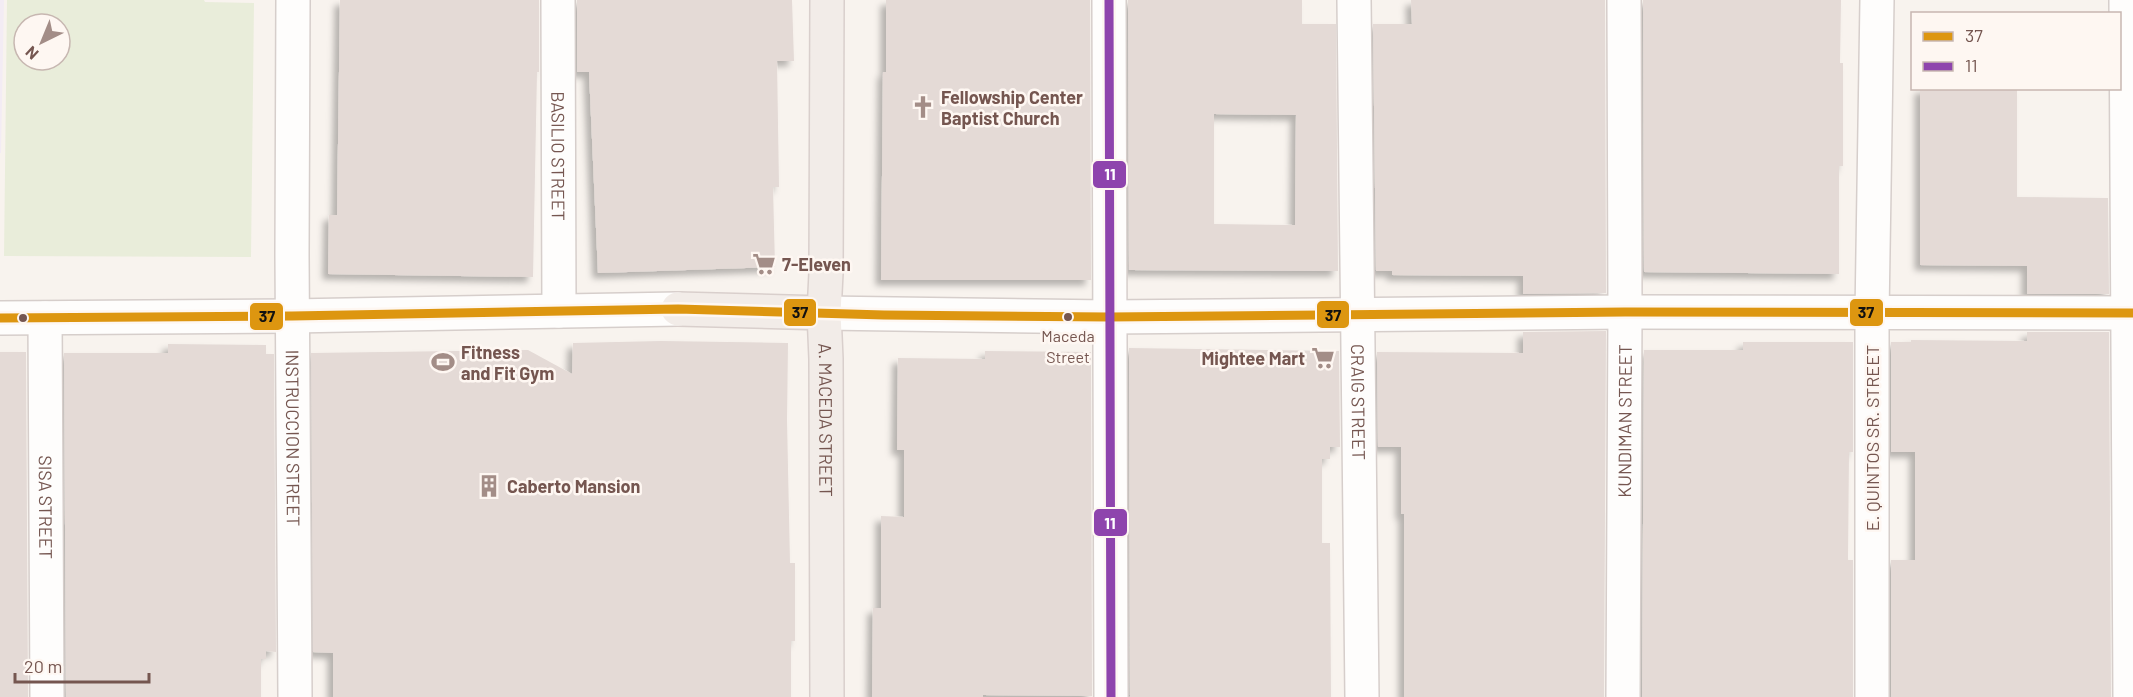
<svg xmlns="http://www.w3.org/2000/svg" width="2133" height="697" viewBox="0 0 2133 697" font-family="Barlow,sans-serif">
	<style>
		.education { fill: #f3ecf4 }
		.green { fill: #e9edda; fill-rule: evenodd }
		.building { fill: #e4dad6; fill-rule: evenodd; filter: url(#shadow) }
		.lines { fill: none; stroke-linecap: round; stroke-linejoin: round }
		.minor-casing { stroke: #d6cecb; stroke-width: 36 }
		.major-casing { stroke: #d9cfcc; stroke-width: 36 }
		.minor { stroke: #fefdfc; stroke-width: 33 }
		.major { stroke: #f2ece8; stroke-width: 33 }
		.bus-1-casing { stroke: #fef7f2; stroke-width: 14 }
		.bus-2-casing { stroke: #fef7f2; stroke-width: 14 }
		.bus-1 { stroke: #dd9610; stroke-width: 9 }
		.bus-2 { stroke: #8e44ad; stroke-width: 9 }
		.bus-dot { fill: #755650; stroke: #fef7f2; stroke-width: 2 }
		.labels { text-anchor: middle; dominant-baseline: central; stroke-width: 5; stroke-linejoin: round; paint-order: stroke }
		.bus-label { font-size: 16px; fill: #755650; stroke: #fef7f2 }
		.poi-label { font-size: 18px; font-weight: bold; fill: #755650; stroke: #fef7f2; text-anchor: start }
		.street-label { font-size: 18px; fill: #755650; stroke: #fef7f2 }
		.line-badge { stroke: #fef7f2; stroke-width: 2 }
		.badge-label { font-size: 16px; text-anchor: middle; font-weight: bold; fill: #fff }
		.pale-badge-label { font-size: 16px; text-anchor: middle; font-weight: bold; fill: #111 }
	</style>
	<defs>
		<filter id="shadow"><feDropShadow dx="-5.5" dy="5.5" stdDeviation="3" flood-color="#0004"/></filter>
	</defs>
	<rect width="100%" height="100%" fill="#f8f3ee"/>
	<path class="education" d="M0 0H4L1 153H0Z"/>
	<path class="green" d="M7 0H204L205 2 254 3 251 257 4 256ZM24 24H60V60H24Z"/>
	<path class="building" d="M340 0H539V72H537L533 277 328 274 329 215H337Z
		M577 0H792L794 61H777L779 187H773L775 267 598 273 589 72H577Z
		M886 0H1090L1091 280H881L883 72H886Z
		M1128 0H1302V24H1336L1338 271 1129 270ZM1214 114 1296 115 1295 225 1214 224Z
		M1411 0H1605L1606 293 1523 294V276L1392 275V271H1376L1373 24H1412Z
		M1643 0H1841L1840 63H1843V166H1839V274L1644 272Z
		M1920 88H2017V197L2108 198 2109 294H2027V266L1920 265Z
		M1606 331 1604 697H1404V514H1401V447H1378L1377 352 1523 353V332Z
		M2027 332H2109L2111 697H1891V560H1915V452H1891V342H1911V340L2027 341Z
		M661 341 788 343 787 420 790 563H795V641H791V697H333V653L313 652 311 353 528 350 572 374 573 343Z
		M1743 342H1853V452H1849L1848 560H1853V697H1642L1644 350H1743Z
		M168 344 266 345V354H274L276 652 266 651V659H261V697H66L64 353H168Z
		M1129 348 1339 351 1340 447H1330V459H1322V543H1330L1331 697H1130Z
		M985 351 1091 352 1092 696 983 695V697H872L873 608H881V516L904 517V450H897L898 358 985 359Z
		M0 352H26L28 697H0Z"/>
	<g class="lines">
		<g class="minor-casing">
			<g id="minor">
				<path id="s1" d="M293 0 292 255 295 697"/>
				<path id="s2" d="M558 0 559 311"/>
				<path d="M1109 0 1111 697"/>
				<path id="s3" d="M1354 0 1362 697"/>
				<path d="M2126 0 2130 697"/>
				<path d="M824 313 1109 317 1625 312 2133 313"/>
				<path d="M0 318 292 316 678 309"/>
				<path id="s4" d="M45 318 47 697"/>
				<path id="s5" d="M1623 697 1625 312 1624 0"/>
				<path d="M1872 697V314L1877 0"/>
			</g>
		</g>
		<g class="major-casing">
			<g id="major">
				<path id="s6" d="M827 0 826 273 824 313 826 359 827 697"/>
				<path d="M678 309 824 313"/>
			</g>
		</g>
		<use href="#minor" class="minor"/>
		<use href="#major" class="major"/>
		<g class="bus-1-casing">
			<path id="bus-1" d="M0 318 292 316 678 309 884 315 1109 317 1625 312 2133 313"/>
		</g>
		<g class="bus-2-casing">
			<path id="bus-2" d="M1109 0 1111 697"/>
		</g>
		<use href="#bus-1" class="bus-1"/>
		<use href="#bus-2" class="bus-2"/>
	</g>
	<defs>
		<g id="church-bare" transform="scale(1.8)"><path d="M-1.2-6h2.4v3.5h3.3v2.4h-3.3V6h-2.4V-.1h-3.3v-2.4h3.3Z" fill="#a38d87" stroke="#fef7f2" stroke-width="2.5" paint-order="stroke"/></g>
		<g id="supermarket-bare" transform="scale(1.8)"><path d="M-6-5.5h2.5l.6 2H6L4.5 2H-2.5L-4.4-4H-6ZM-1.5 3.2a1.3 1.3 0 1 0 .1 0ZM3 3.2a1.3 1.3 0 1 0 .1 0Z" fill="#a38d87" stroke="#fef7f2" stroke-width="2.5" paint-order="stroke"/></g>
		<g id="stadium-bare" transform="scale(1.8)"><path d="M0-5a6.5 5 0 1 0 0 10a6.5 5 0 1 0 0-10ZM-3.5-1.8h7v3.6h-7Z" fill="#a38d87" stroke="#fef7f2" stroke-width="2.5" paint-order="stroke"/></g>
		<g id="building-bare" transform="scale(1.8)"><path d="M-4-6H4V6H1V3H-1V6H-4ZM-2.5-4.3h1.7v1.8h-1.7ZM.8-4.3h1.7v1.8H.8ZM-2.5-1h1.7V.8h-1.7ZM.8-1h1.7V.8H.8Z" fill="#a38d87" stroke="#fef7f2" stroke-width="2.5" paint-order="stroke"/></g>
	</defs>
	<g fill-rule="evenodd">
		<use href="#church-bare" x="923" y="107"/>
		<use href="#supermarket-bare" x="764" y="264"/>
		<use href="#supermarket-bare" x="1323" y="358"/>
		<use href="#stadium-bare" x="443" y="362"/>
		<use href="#building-bare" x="489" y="486"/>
	</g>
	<g class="bus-dot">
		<circle cx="1068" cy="317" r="5"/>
		<circle cx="23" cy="318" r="5"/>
	</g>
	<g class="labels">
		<g class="bus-label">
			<text x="1068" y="335">Maceda<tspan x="1068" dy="21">Street</tspan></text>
		</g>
		<g class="poi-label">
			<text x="941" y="97">Fellowship Center<tspan x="941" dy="21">Baptist Church</tspan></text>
			<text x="782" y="264">7-Eleven</text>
			<text x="461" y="352">Fitness<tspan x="461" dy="21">and Fit Gym</tspan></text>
			<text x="1305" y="358" text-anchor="end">Mightee Mart</text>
			<text x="507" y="486">Caberto Mansion</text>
		</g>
		<g class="street-label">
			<text stroke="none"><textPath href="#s2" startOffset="156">BASILIO STREET</textPath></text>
			<text stroke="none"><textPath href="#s3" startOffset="402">CRAIG STREET</textPath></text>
			<text stroke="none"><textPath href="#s6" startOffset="420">A. MACEDA STREET</textPath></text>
			<text stroke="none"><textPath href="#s5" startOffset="276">KUNDIMAN STREET</textPath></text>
			<text stroke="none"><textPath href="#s1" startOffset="438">INSTRUCCION STREET</textPath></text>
			<text transform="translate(1872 438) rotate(-90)">E. QUINTOS SR. STREET</text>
			<text stroke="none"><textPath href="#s4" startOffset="189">SISA STREET</textPath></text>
		</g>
	</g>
	<g class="line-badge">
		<rect x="1092" y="160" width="35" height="29" rx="6" fill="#8e44ad"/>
		<rect x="1849" y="298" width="35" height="29" rx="6" fill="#dd9610"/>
		<rect x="783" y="298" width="34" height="29" rx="6" fill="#dd9610"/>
		<rect x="1316" y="300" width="34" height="29" rx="6" fill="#dd9610"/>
		<rect x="249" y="302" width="35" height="29" rx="6" fill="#dd9610"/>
		<rect x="1093" y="508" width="35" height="29" rx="6" fill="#8e44ad"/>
	</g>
	<g class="badge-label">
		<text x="1110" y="180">11</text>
		<text x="1110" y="529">11</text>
	</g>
	<g class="pale-badge-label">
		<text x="1866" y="318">37</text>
		<text x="800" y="318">37</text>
		<text x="1333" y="321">37</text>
		<text x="267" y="322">37</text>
	</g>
	<rect x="1911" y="12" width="210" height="78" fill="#fef7f2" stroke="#c7b7b1" stroke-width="1.5"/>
	<rect x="1923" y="32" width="30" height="9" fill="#dd9610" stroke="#c7b7b1" stroke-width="1.5"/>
	<text x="1965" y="42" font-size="18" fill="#755650">37</text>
	<rect x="1923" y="62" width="30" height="9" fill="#8e44ad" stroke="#c7b7b1" stroke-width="1.5"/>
	<text x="1965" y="72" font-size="18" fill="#755650">11</text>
	<g transform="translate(42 42) rotate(223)"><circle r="28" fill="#fef7f2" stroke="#c7b7b1" stroke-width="1.5"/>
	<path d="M0-4.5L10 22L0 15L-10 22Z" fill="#a38d87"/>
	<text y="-9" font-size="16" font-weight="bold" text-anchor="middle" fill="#755650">N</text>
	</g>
	<path d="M15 673v9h134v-9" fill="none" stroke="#755650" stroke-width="3"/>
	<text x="24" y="673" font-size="18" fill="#755650" stroke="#fef7f2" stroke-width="4.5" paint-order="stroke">20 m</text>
</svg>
